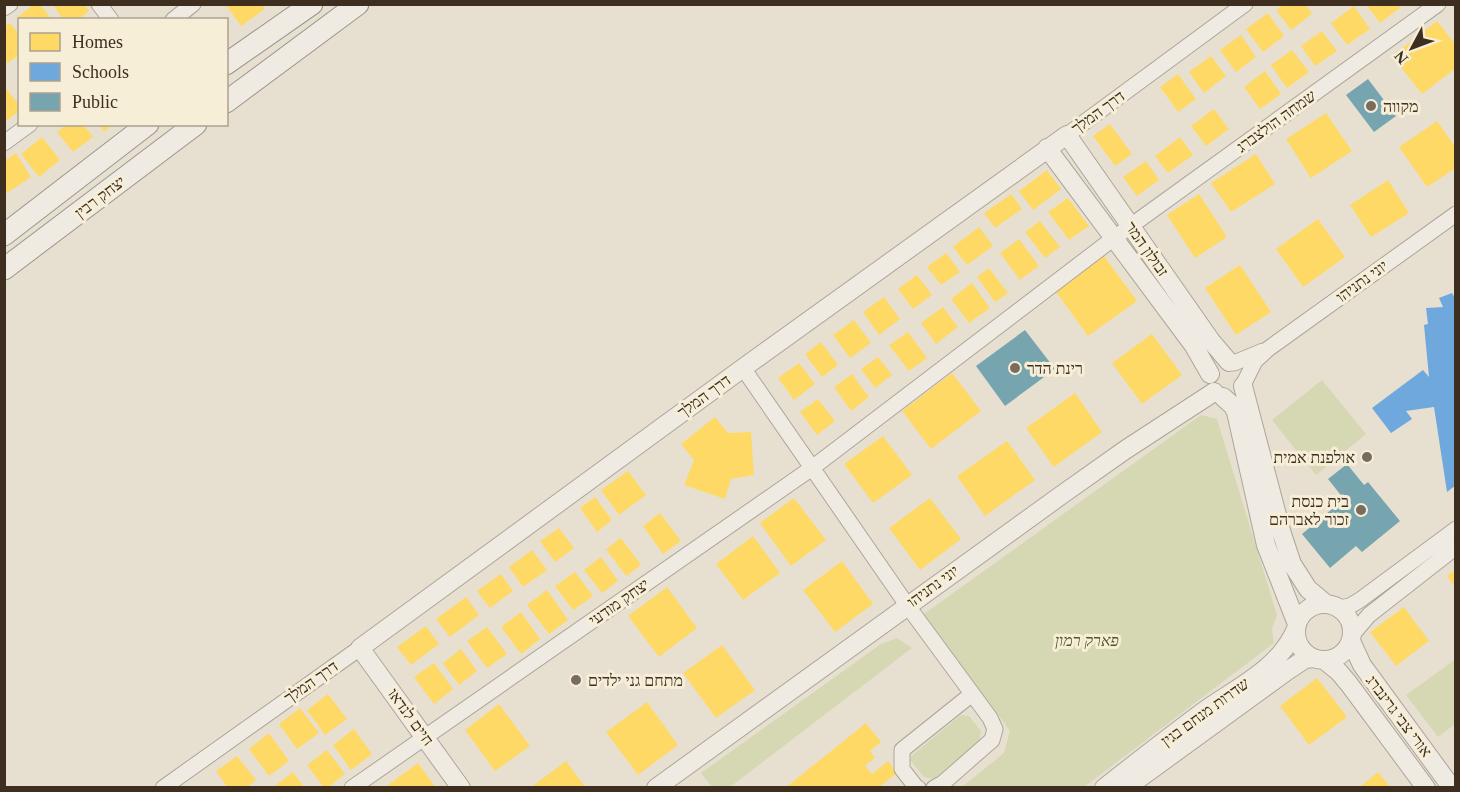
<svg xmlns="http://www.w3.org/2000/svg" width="1460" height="792" viewBox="0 0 1460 792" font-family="'Times New Roman',Heebo,serif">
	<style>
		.green { fill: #d6d7b3 }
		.homes { fill: #ffd966 }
		.schools { fill: #6fa8dc }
		.public { fill: #76a5af }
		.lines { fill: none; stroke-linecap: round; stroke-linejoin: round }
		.minor-casing { stroke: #ada599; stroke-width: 17 }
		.tertiary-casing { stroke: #ada599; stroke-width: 20 }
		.secondary-casing { stroke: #9c958a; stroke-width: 23 }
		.minor { stroke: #efebe3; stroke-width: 15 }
		.tertiary { stroke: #efebe3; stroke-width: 18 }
		.secondary { stroke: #efebe3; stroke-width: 21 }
		.poi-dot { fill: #786c5e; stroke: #f7eed8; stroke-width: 2 }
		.labels { text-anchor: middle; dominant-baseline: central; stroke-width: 6; stroke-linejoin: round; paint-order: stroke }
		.poi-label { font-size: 16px; fill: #3d2e20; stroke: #f7eed8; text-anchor: start }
		.street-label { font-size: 16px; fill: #3d2e20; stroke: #f7eed8 }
		.park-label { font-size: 16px; font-style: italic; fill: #4d5a26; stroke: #f7eed8 }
	</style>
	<rect width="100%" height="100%" fill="#e7e0d1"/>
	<path class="green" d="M1322 380 1366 434 1316 475 1272 420Z
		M1201 415 1217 419 1277 615 1272 629 1274 643 1084 787H962L1004 753 1010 731 924 614Z
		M897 638 912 648 730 787H712L701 773 881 644Z
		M1456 659 1455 724 1438 737 1406 695Z
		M961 715 969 716 981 731 979 742 934 779 924 777 910 760 911 756Z"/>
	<path class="homes" d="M34 4H40L52 20H21L18 17Z
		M53 4H84L89 11 78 20H63Z
		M225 4H262L265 9 241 26Z
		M1284 4H1305L1312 14 1291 30 1276 10Z
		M1366 4H1399L1401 7 1380 23Z
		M1354 6 1370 29 1347 45 1331 23Z
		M1268 13 1284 36 1263 52 1246 29Z
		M1437 21 1456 45V68L1422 94 1392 56Z
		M10 23 20 35V54L8 63 4 58V27Z
		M1322 31 1337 51 1315 66 1301 46Z
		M1241 35 1256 57 1236 72 1220 50Z
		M1292 50 1309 72 1287 88 1271 65Z
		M1211 56 1226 76 1204 93 1189 72Z
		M1265 71 1281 94 1260 109 1244 87Z
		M1178 74 1196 99 1178 112 1160 87Z
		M4 86 20 106V111L4 122Z
		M1214 109 1229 129 1206 146 1191 126Z
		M1326 113 1352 151 1311 178 1286 139Z
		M1437 121 1456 148V168L1427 187 1399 147Z
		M67 124H83L93 137 73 152 57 132Z
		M99 124H114L104 132Z
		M1110 124 1132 154 1115 166 1093 136Z
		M42 137 60 160 39 177 21 154Z
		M1180 137 1193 155 1168 173 1155 156Z
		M16 153 31 177 7 193 4 190V161Z
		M1256 154 1275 184 1231 212 1211 183Z
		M1146 161 1159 180 1137 196 1123 177Z
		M1047 170 1061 189 1033 210 1019 191Z
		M1388 180 1409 213 1371 237 1350 205Z
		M1011 194 1022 209 995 228 984 213Z
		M1199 194 1227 237 1195 258 1167 215Z
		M1068 198 1089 226 1069 240 1048 212Z
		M1318 219 1345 257 1303 287 1276 249Z
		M1040 221 1060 247 1045 258 1025 232Z
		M979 227 993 246 967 265 953 247Z
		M1019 239 1039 266 1020 280 1000 253Z
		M946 253 960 272 941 285 927 267Z
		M1104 256 1137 301 1088 336 1056 292Z
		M1240 265 1271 312 1236 335 1205 288Z
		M989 268 1008 293 995 302 977 277Z
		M917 275 932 295 913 309 898 289Z
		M972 283 990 308 969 323 951 299Z
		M884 297 900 319 879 335 863 312Z
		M943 307 958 327 936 344 921 323Z
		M854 320 871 343 850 358 833 335Z
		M908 332 927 358 909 371 889 345Z
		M1152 334 1182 375 1142 404 1112 363Z
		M821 342 838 365 822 377 805 354Z
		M878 357 892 375 875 388 861 369Z
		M799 363 815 384 794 400 778 378Z
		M952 373 981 411 931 449 902 411Z
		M852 374 869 397 851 411 834 387Z
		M1075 393 1102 432 1054 467 1026 428Z
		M818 399 835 421 817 435 800 412Z
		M715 417 728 433 751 432 754 475 731 479 725 499 684 485 694 460 681 444Z
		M883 436 912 475 873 503 844 464Z
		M1007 441 1035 480 985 516 957 476Z
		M628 471 646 495 619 515 601 490Z
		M595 497 612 520 597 532 580 508Z
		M794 498 826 540 791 566 760 523Z
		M930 498 961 539 920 570 889 528Z
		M660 513 681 541 663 554 643 526Z
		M559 528 574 548 555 562 540 541Z
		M753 536 780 573 743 600 716 564Z
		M621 538 641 565 626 576 606 549Z
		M532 550 547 570 523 587 509 567Z
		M601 557 618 581 602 593 584 570Z
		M842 561 873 604 835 632 803 590Z
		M1456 569V588L1447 576Z
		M575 572 593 596 573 610 555 586Z
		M501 574 513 591 490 608 477 591Z
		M667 587 697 628 659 657 628 616Z
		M547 590 568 620 549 634 527 605Z
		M466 597 479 615 450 637 436 619Z
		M1404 607 1429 641 1396 666 1370 632Z
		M521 612 540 639 521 654 501 627Z
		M426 626 439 644 411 665 397 647Z
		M487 627 507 654 487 668 467 641Z
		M722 645 755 690 716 718 683 673Z
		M461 649 477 671 459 685 443 663Z
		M434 663 453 689 434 704 414 677Z
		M1317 678 1347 717 1309 745 1280 706Z
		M328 694 347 719 325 735 307 710Z
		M647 702 678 745 638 775 606 732Z
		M499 704 530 746 495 771 465 730Z
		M300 708 319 733 297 749 279 724Z
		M866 723 881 742 870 751 875 758 865 766 872 774 888 761 897 773 878 788H785Z
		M354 729 372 754 351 770 333 745Z
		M269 733 289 761 269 776 249 749Z
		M327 750 345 774 327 788H324L307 765Z
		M237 756 256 780 246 788H228L216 771Z
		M566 761 586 788H530Z
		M418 763 436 788H390L388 785Z
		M293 772 305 788H272Z
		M1378 772 1391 788H1359Z"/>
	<path class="schools" d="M1452 293 1456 300V485L1447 492 1434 407 1406 411 1412 419 1391 433 1372 408 1423 370 1429 377 1424 325 1428 324 1426 308 1443 307 1439 298Z"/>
	<path class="public" d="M1368 79 1396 116 1374 132 1346 95Z
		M1025 330 1055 369 1005 406 976 366Z
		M1347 464 1364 485 1368 482 1400 521 1362 552 1356 546 1330 568 1302 534 1344 499 1328 479Z"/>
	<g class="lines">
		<g class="minor-casing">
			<path id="minor" d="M99 4 111 20
				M4 8 10 4
				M173 20 193 4
				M1067 135 1245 4
				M4 143 30 124
				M1234 363 1263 351
				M743 368 907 605 990 718 995 729 992 740 943 783 934 788
				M1245 381 1255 361 1268 349 1456 214
				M1339 608 1350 606 1360 600 1456 529
				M1352 635 1369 615 1456 547
				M163 788 360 648
				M352 788 812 468 1114 238 1438 4
				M918 788 916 787 902 769V750L972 694"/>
		</g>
		<g class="tertiary-casing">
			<path id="tertiary" d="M1047 148 1194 346 1210 374
				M1243 386 1282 534 1292 564 1308 589 1326 604
				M1223 397 1233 406 1236 412 1266 545 1297 624
				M1296 632a28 28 0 1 1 56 0a28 28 0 1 1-56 0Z
				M1351 641 1362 665 1452 788
				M1324 660 1339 672 1349 684 1426 788
				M461 788 360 648 743 368 1067 135 1211 341 1229 362
				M656 788 1060 496 1125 450 1214 392
				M1104 788C1137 762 1170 736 1204 711 1239 686 1278 670 1296 629
				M1126 788 1287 671 1305 659 1313 658"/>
		</g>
		<g class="secondary-casing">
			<path id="secondary" d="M226 64 312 4
				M226 102 358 4
				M4 235 148 124
				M4 269 196 124"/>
		</g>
		<use href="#minor" class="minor"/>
		<use href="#tertiary" class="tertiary"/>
		<use href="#secondary" class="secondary"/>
	</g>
	<g class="poi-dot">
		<circle cx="1371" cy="106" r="6"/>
		<circle cx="1015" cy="368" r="6"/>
		<circle cx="1367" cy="457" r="6"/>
		<circle cx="1361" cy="510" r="6"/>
		<circle cx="576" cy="680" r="6"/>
	</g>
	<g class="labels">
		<g class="poi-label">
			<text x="1383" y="106">מקווה</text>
			<text x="1027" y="368">רינת הדר</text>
			<text x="1355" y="457" text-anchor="end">אולפנת אמית</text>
			<text x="1349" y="501" text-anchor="end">בית כנסת<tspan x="1349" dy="18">זכור לאברהם</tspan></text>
			<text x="588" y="680">מתחם גני ילדים</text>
		</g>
		<g class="street-label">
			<text transform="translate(1098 112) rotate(-36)">דרך המלך</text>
			<text transform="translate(1276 121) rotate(-36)">שמחה הולצברג</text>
			<text transform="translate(100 197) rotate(-37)">יצחק רבין</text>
			<text transform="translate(1147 249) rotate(55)">זבולון המר</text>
			<text transform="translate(1362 281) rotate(-36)">יוני נתניהו</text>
			<text transform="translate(704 396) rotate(-36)">דרך המלך</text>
			<text transform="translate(933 586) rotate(-36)">יוני נתניהו</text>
			<text transform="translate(619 602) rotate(-35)">יצחק מודעי</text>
			<text transform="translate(311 682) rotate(-35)">דרך המלך</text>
			<text transform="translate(1205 712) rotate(-36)">שדרות מנחם בגין</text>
			<text transform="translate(1399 716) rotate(53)">אורי צבי גרינברג</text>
			<text transform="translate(411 717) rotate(54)">חיים לנדאו</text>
		</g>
		<g class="park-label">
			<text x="1087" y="640">פארק רמון</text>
		</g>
	</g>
	<rect width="1460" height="792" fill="none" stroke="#3d2e20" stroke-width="12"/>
	<rect x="18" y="18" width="210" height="108" fill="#f7eed8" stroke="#ada18e" stroke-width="1.5"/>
	<rect x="30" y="33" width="30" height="18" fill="#ffd966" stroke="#ada18e" stroke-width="1.5"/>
	<text x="72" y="48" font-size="18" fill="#3d2e20">Homes</text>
	<rect x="30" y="63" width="30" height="18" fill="#6fa8dc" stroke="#ada18e" stroke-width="1.5"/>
	<text x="72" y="78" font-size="18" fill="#3d2e20">Schools</text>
	<rect x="30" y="93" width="30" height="18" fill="#76a5af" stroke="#ada18e" stroke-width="1.5"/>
	<text x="72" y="108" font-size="18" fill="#3d2e20">Public</text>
	<g transform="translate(1412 48) rotate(229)" stroke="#f7eed8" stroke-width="4.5" paint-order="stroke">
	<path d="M0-4.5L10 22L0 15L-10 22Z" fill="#3d2e20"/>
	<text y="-9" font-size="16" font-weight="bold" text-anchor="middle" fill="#3d2e20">N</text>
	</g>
</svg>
